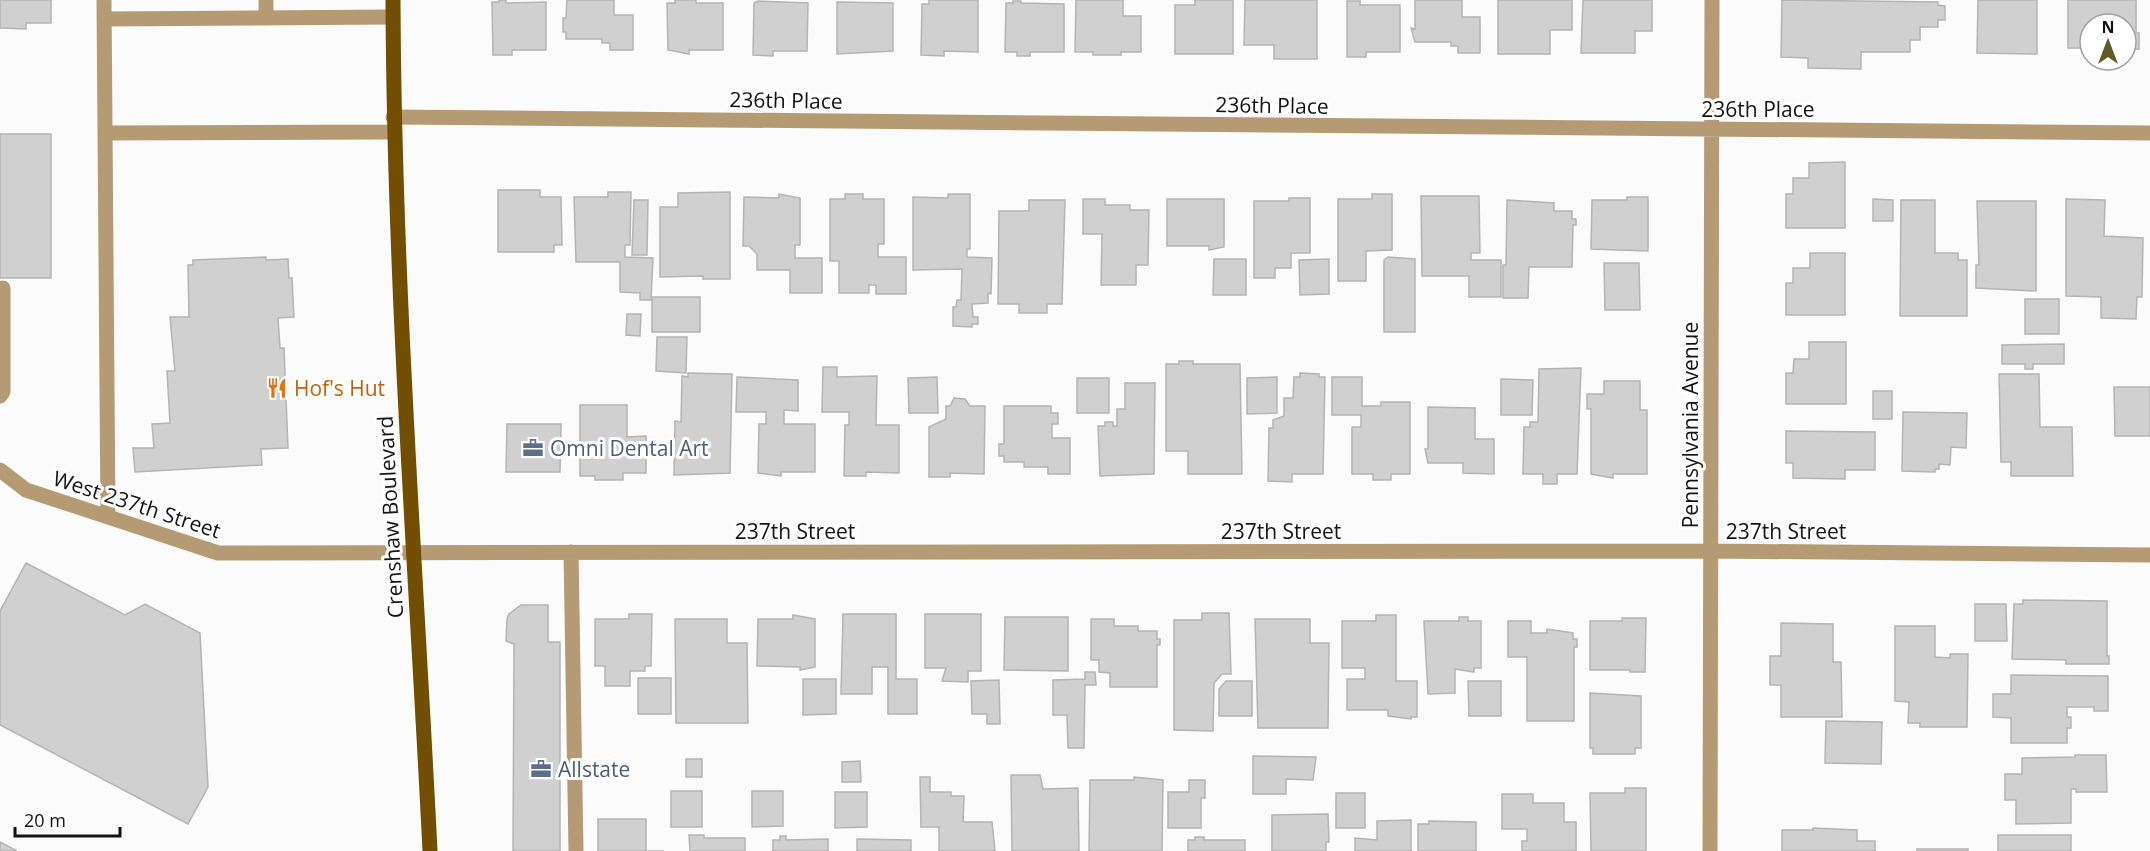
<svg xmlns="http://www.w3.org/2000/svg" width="2150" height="851" viewBox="0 0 2150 851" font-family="'Open Sans',sans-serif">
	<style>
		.building { fill: #d1d0d0; stroke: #b5b3b3; stroke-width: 1.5 }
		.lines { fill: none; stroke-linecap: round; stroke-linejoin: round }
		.minor { stroke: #b59b73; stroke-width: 15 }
		.major { stroke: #724e00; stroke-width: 15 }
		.labels { text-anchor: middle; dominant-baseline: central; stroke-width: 6; stroke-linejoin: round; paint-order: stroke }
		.street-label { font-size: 21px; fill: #131314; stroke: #fff }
		.food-label { font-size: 21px; fill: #c56008; stroke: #fff; text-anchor: start }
		.service-label { font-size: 21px; fill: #4e5e75; stroke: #fff; text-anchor: start }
	</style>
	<rect width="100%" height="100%" fill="#fbfbfc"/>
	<path class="building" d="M0 0H51V23H26V29L0 28Z
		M499 0H506V3L546 2V50H512V55H493L492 2H499Z
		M567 0H614V15H633V50H610V43H602V39H566V32H563V18H566Z
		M675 0H696V3H723V50H689V54L668 50 667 3H675Z
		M929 0H978V52L944 51V56L921 55 922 4H929Z
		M1076 0H1123V16H1141V52H1121V55H1093V52H1075Z
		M1195 0H1233V54H1175V5H1195Z
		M1245 0H1317V59H1274V45H1244Z
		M1415 0H1462V17H1480V53H1458V46H1451V42H1415L1411 28 1415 29Z
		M1498 0H1572V30H1550V54H1498Z
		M1583 0H1652V31H1635V53H1581Z
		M1782 0 1938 2V5L1945 6V20H1938V27H1920V40H1910V52H1861V69L1808 68V58L1781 57Z
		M1978 0H2037V54L1977 53Z
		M2068 0H2136V33H2139V49H2126V24H2090V56H2085V48H2068Z
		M758 1 808 3 807 51H773V56L753 55 754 3Z
		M1013 1H1021V3L1064 4V52H1030V56H1017V52H1005L1006 3H1013Z
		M1347 1H1360V5H1400V52H1366V57H1347Z
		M837 2 893 3V51L837 54Z
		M0 134H51V278H0Z
		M1845 162V228H1786V194H1793V178H1809V163Z
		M498 190H540V197H561L562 245H554V252H498Z
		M608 192H631L630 245H625V257L653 258 651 300H640V293L620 292V262H576L574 197H608Z
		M730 192V279H703V276L660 277V207H678V193Z
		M779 194 800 198V245H795V258H822V293H790V270H757V254L749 246H743L744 197 779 198Z
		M845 194H863V199H884V244H878V257H906V294H876V285H869V293H839V261H830V199H845Z
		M948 194H970V249H967V257L992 258 991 294 988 293V303L972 304 973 317H978V324H972V327L953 326V307H956L957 300H961L962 269 913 270V197L948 198Z
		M1372 194H1392V250L1366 251V281H1338V199H1372Z
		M1421 196H1479L1480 253H1471V260H1501V297H1469V276H1422Z
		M1627 197H1648V251L1591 249 1592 200H1627Z
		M1289 198H1310V253H1291V268H1275V278H1254V201H1289Z
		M1083 199H1105V205H1130V210H1149L1148 265H1136V285H1101L1102 234H1083Z
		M1167 199H1224V247L1209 250V246H1167Z
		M1873 199 1893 200V221H1873Z
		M2066 199 2105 200 2104 236 2143 238 2142 297H2137L2136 319 2101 318V297L2066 296Z
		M634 200H648L647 255H632Z
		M1029 200H1065L1062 304H1047V313H1019V304H998L999 211H1029Z
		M1507 200 1554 203V211H1572V219H1576V225H1573L1572 267H1529L1528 298H1503V265H1506Z
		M1901 200H1935V253H1958V260H1967V316H1900Z
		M1977 201H2036V291L1976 288V265H1979Z
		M1810 253H1845V315H1786V283H1793V268H1810Z
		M266 257V260L288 259 289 278H292L294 317 278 318 280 348H284L288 448 261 449 262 465 135 472 133 448H154L152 424 170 423 167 371H175L170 317H189L188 265H193V260Z
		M1388 257 1415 259V332H1384V260Z
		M1214 259H1246V295H1213Z
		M1329 259V294L1300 295 1299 260Z
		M1604 263H1639L1640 310H1605Z
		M652 297H700V332H652Z
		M2025 299H2059V334H2025Z
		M627 314H641L640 336 626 335Z
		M657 337H687L686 373 656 371Z
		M1809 342H1846V404H1786V373H1793L1794 359H1809Z
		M2064 344V364H2033V369H2025V364H2002V345Z
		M1179 361H1193V364H1240L1242 474H1188V451H1166V364H1179Z
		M823 367H837V377L877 376 876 425H899V473L866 472V476H844L845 425H849V412H822Z
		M1581 368 1577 474H1557V484H1543V474H1523L1524 427H1530V422H1538L1539 369Z
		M688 373 732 374 730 473 674 475 675 421 681 422 682 376 688 377Z
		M1300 373 1319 374V377H1325L1323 474H1292V482L1268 481 1269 428H1273V420L1284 416V398H1293L1294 377H1300Z
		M1999 374H2039L2040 427H2072L2073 476H2011V462H2001Z
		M737 377 798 380V411L784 410V424H815V472H781V476L758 473 759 424H766V412H736Z
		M937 377 938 413H909L908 378Z
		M1277 377V413L1247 414V378Z
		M1332 377H1362V406H1381V402H1410V474H1391V480H1373V474H1352V427H1361V415H1332Z
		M1077 378H1109V413H1077Z
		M1501 379 1533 380 1532 415H1501Z
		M1604 381H1640V410H1647V474H1613V478L1591 474V409H1587V394H1604Z
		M1125 383H1155L1154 474 1100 476 1098 426H1105V422H1113V426H1117V409H1125Z
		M2114 387H2150V436H2115Z
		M1873 391H1892V419H1873Z
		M954 398 965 399 970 406H985L984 474 950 473V477H929V427L946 419V406H950Z
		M580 405H627V437L646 436V473H623V480H595V476H580Z
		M1004 406H1051V413H1058V424H1052V438H1070V474H1048V467H1024V462H1004V456H999V444H1004Z
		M1428 407 1475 408V439H1494V474L1463 473V463H1428L1425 449H1428Z
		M1903 412 1967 413 1966 448 1951 447 1950 465 1939 464V469H1935V472L1902 471Z
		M507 424H561L560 472H506Z
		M1786 431 1875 432V470H1845V479L1793 478V463H1786Z
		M26 563 125 615 145 604 200 633 208 787 188 824 0 725V611Z
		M2023 600 2107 601V656H2109V664H2066V660L2012 659 2014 604H2023Z
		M1975 604H2006L2007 641H1975Z
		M521 605H548V642H560V851H513L514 644 506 641 507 619 509 614Z
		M1202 613H1229L1231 674H1222L1214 683 1213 731 1174 730V620H1202Z
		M629 614H652L651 666H645V671H630V686H605V666H595V619H629Z
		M843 614H896V679H917V714H888V667H872V694H841Z
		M925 614H981V671H968V682L942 681 946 668H925Z
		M793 615 815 619V667L800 670V667L757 666 758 619H793Z
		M1376 615H1396V681H1417V717H1411V719L1388 716V710H1347V679H1365V668H1342V621H1376Z
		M1005 617H1068V671L1004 670Z
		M1459 617H1468V621H1481V668H1474V672L1455 669V693L1428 694 1424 621H1459Z
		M1622 618H1646L1645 672H1630V670H1590V621H1622Z
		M675 619H727V643H747L748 723H676Z
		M1091 619H1114V626H1138V631H1157V639H1160V645H1157V687H1110V673L1099 672V660H1091Z
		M1255 619H1310V643H1329L1328 728H1258Z
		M1508 621H1531V633H1547V629L1573 633V639H1577V647H1574V721H1527V657H1508Z
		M1781 623 1833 624V662H1841L1842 717H1781V685H1770V656H1781Z
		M1895 626H1935V657L1950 658V654H1968L1967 727H1920V723H1908L1909 702 1895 701Z
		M1085 672H1095L1096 685H1085L1084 748H1068L1067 715H1053V680L1085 679Z
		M2011 675 2108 676V711H2094V707H2067V717H2071V728H2067V743H2011V718L1993 717V694H2011Z
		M638 678H671V714H638Z
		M803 679H836V714L803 715Z
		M999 680 1000 724H987V714H972L971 681Z
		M1226 681H1252V716H1219V689Z
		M1468 681H1501V716H1469Z
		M1590 693 1641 696V748H1635V754H1593V748H1590Z
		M1826 721 1882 722 1881 764 1825 763Z
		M2075 755H2106L2107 792H2076V789H2071V823L2016 824V800H2005V774H2022V758L2075 757Z
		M1253 756 1316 757 1313 780 1286 779V794H1253Z
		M686 759H702V777H686Z
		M860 761 861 782H842V762Z
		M1011 775H1040L1043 789 1078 788 1079 851H1012Z
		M920 777H930V792H951V796H964L963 822H992L995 851H939V827H921Z
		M1134 777 1163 780 1162 851H1089L1090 780H1134Z
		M1189 780H1205V798H1201V828H1168V792H1189Z
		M1625 788H1646V851H1591L1590 793H1625Z
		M671 791H702V827H671Z
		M752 791H783V826L752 827Z
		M835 792H867V827L835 828Z
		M1336 793H1365V828H1336Z
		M1502 794H1533V803H1564V822H1576V851H1522V841H1527V829H1502Z
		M1328 814 1329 842H1326V851H1272V815Z
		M598 819H646V851H664H598Z
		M1411 820V851H1355V838L1377 840V821Z
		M1429 821 1476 822V851H1418V824H1429Z
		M1813 828 1857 830V841H1875V851H1782V830H1813Z
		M689 835H704V838H745V851H690Z
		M1998 835H2071V851H1998Z
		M780 836H786V840L828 839V851H773V840H780Z
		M1195 837H1204V840H1245V851H1188V840H1195Z
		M857 839 911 840V851H857Z
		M0 842 17 851H0Z
		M1917 849H1968V851H1917Z"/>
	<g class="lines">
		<path class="minor" d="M104 0 108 517
			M266 0V18
			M104 19 393 17
			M393 117 2150 133
			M105 133 394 132
			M0 396 3 392V288
			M0 470 26 490 218 553 1711 551 2150 555
			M571 552 576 851
			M1710 851 1712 0"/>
		<path class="major" d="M393 0C394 284 416 567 430 851"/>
	</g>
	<defs>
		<g id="restaurant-bare" transform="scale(1.62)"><path d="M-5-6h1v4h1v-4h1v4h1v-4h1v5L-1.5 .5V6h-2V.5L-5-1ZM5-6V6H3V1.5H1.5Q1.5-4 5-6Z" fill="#e8710a" stroke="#fff" stroke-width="2.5" paint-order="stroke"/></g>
		<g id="office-bare" transform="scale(1.62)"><path d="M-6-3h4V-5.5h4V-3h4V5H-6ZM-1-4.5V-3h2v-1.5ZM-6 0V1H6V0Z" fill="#5c6f8a" stroke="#fff" stroke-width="2.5" paint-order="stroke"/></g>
	</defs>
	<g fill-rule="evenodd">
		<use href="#restaurant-bare" x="277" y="388"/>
		<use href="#office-bare" x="533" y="448"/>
		<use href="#office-bare" x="541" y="769"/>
	</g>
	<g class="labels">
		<g class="street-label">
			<text transform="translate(786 100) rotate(1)">236th Place</text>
			<text transform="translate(1272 105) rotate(1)">236th Place</text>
			<text x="1758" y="109">236th Place</text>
			<text transform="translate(1690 425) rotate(-90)">Pennsylvania Avenue</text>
			<text transform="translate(137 504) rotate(18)">West 237th Street</text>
			<text transform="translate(390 517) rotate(-93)">Crenshaw Boulevard</text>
			<text x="795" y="531">237th Street</text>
			<text x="1281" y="531">237th Street</text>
			<text x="1786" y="531">237th Street</text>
		</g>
		<g class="food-label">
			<text x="294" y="388">Hof's Hut</text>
		</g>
		<g class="service-label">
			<text x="550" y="448">Omni Dental Art</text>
			<text x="558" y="769">Allstate</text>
		</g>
	</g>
	<g transform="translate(2108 42)"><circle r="28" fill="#ffffff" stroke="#a1a1a1" stroke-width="1.5"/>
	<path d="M0-4.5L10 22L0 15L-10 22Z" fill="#635925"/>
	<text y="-9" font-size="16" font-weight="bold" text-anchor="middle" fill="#131314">N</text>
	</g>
	<path d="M15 827v9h105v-9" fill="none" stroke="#131314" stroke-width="3"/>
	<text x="24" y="827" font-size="18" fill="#131314" stroke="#ffffff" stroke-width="4.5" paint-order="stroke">20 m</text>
</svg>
